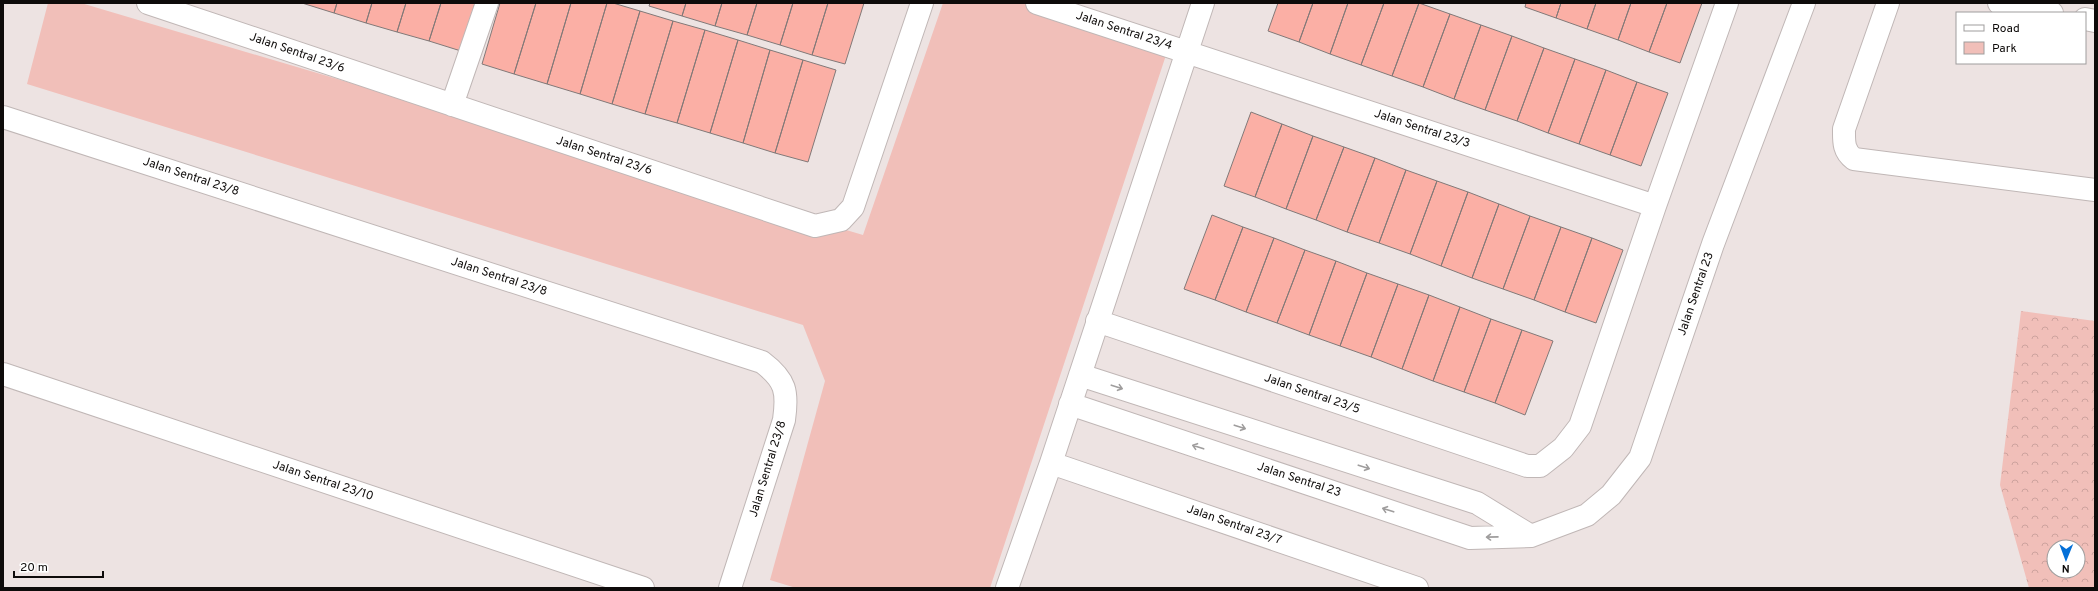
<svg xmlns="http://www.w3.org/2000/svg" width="2098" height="591" viewBox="0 0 2098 591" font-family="Overpass,sans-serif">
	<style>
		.forest { fill: url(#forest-crowns); fill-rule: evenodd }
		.green { fill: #f1bfb9 }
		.building { fill: #fbafa5; stroke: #827978 }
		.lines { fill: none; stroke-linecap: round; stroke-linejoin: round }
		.minor-casing { stroke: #c0b7b6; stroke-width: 24 }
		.minor { stroke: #fff; stroke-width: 22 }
		.oneway { stroke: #9f9d9d }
		.labels { text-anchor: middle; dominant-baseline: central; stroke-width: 3; stroke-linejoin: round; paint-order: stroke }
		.street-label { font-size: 12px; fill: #0e0b0a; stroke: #fff }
	</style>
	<defs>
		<pattern id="forest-crowns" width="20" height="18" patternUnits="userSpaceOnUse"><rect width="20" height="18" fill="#f1bfb9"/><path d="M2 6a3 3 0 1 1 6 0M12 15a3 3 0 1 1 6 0" fill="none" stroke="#cda39e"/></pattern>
	</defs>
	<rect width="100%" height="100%" fill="#ede3e2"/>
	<path class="forest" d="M2021 311 2095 321V588H2029L2000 485ZM2054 547H2078V571H2054Z"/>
	<path class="green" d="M48 3H81L863 235 943 3H1029L1169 46 990 588H796L770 580 825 381 803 325 27 84Z"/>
	<path class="building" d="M302 3H337L334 13Z
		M337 3H372L366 23 334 13Z
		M372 3H406L397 32 366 23Z
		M406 3H441L429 41 397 32Z
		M441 3H475L461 51 429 41Z
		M500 3H536L514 74 482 64Z
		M536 3H571L547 84 514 74Z
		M571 3H607L580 94 547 84Z
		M607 3H613L640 11 612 104 580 94Z
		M650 3H686L682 16 649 6Z
		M686 3H722L715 26 682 16Z
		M722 3H757L747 35 715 26Z
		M757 3H793L780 45 747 35Z
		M793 3H828L812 55 780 45Z
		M828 3H864L845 64 812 55Z
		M1278 3H1313L1299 42 1268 31Z
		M1313 3H1348L1330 54 1299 42Z
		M1348 3H1384L1361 65 1330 54Z
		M1384 3H1419L1392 76 1361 65Z
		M1419 3 1450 14 1423 87 1392 76Z
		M1526 3H1561L1556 18 1525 7Z
		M1561 3H1596L1587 29 1556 18Z
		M1596 3H1631L1618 40 1587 29Z
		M1631 3H1667L1649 52 1618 40Z
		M1667 3H1702L1680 63 1649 52Z
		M640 11 673 21 645 114 612 104Z
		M1450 14 1481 25 1454 99 1423 87Z
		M673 21 705 30 677 123 645 114Z
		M1481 25 1512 36 1485 110 1454 99Z
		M705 30 738 40 710 133 677 123Z
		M1512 36 1544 48 1517 121 1485 110Z
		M738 40 770 50 743 143 710 133Z
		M1544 48 1575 59 1548 133 1517 121Z
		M770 50 803 60 775 153 743 143Z
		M1575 59 1606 70 1579 144 1548 133Z
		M803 60 836 70 808 162 775 153Z
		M1606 70 1637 82 1610 155 1579 144Z
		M1637 82 1668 93 1641 166 1610 155Z
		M1251 112 1282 124 1255 197 1224 186Z
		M1282 124 1313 136 1286 209 1255 197Z
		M1313 136 1344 147 1316 220 1286 209Z
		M1344 147 1375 158 1347 232 1316 220Z
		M1375 158 1406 170 1379 243 1347 232Z
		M1406 170 1437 181 1410 254 1379 243Z
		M1437 181 1468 192 1441 266 1410 254Z
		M1468 192 1499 204 1472 278 1441 266Z
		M1499 204 1530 216 1503 289 1472 278Z
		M1212 215 1243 227 1215 300 1184 289Z
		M1530 216 1561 227 1534 300 1503 289Z
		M1243 227 1274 238 1246 312 1215 300Z
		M1561 227 1592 238 1565 312 1534 300Z
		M1274 238 1305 250 1277 323 1246 312Z
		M1592 238 1623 250 1596 323 1565 312Z
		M1305 250 1336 261 1309 335 1277 323Z
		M1336 261 1367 273 1340 346 1309 335Z
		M1367 273 1398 284 1371 357 1340 346Z
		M1398 284 1429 295 1402 369 1371 357Z
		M1429 295 1460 307 1433 381 1402 369Z
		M1460 307 1491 319 1464 392 1433 381Z
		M1491 319 1522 330 1495 403 1464 392Z
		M1522 330 1553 341 1525 415 1495 403Z"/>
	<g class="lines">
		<g class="minor-casing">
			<path id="minor" d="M148 3 815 226 841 220 853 207 922 3
				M1037 3 1655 206
				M1888 3 1844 129C1844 141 1843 151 1854 159L2095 190
				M1999 3 2052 13
				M2085 19 2095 21
				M452 105 487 3
				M3 117 762 362C786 380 788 392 784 420L730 588
				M1097 321 1527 466H1540L1563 448 1580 426 1655 206 1727 3
				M3 374 643 588
				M1080 375 1477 503 1531 536
				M1070 404 1470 538 1531 536 1587 515 1611 495 1640 458 1713 244 1804 3
				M1051 463 1417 588
				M1007 588 1051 463 1203 3"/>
		</g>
		<use href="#minor" class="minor"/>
	</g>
	<defs><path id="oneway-shaft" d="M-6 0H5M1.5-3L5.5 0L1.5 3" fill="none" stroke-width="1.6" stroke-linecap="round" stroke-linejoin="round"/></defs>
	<g class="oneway">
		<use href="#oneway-shaft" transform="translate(1117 387) rotate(18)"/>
		<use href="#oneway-shaft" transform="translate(1240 427) rotate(18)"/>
		<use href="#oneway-shaft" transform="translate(1198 447) rotate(-162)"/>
		<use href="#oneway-shaft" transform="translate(1364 467) rotate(18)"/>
		<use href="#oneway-shaft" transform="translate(1388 510) rotate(-162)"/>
		<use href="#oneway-shaft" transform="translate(1492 537) rotate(179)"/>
	</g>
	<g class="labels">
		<g class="street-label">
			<text transform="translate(1124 31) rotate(18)">Jalan Sentral 23/4</text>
			<text transform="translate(297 53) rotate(19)">Jalan Sentral 23/6</text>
			<text transform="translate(1422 129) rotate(18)">Jalan Sentral 23/3</text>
			<text transform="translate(604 156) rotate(18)">Jalan Sentral 23/6</text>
			<text transform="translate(191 177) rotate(18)">Jalan Sentral 23/8</text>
			<text transform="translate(499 277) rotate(18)">Jalan Sentral 23/8</text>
			<text transform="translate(1696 294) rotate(-71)">Jalan Sentral 23</text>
			<text transform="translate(1312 394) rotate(19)">Jalan Sentral 23/5</text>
			<text transform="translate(768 469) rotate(-73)">Jalan Sentral 23/8</text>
			<text transform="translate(1299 480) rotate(18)">Jalan Sentral 23</text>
			<text transform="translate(323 481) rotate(18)">Jalan Sentral 23/10</text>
			<text transform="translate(1234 525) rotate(19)">Jalan Sentral 23/7</text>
		</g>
	</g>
	<rect width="2098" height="591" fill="none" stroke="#0e0b0a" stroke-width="8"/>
	<rect x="1956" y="12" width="130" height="52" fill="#ffffff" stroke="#9f9d9d"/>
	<rect x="1964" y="25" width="20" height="6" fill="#ffffff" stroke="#9f9d9d"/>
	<text x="1992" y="32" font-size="12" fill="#0e0b0a">Road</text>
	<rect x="1964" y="42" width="20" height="12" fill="#f1bfb9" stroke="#9f9d9d"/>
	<text x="1992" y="52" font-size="12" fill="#0e0b0a">Park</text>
	<g transform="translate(2066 559) rotate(181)"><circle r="19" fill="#ffffff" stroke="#9f9d9d"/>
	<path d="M0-3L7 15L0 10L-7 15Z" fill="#0470d8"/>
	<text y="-6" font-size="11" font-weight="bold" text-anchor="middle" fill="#0e0b0a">N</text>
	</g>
	<path d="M14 571v6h89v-6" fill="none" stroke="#0e0b0a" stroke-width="2"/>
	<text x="20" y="571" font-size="12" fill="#0e0b0a" stroke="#ffffff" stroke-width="3" paint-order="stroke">20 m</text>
</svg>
